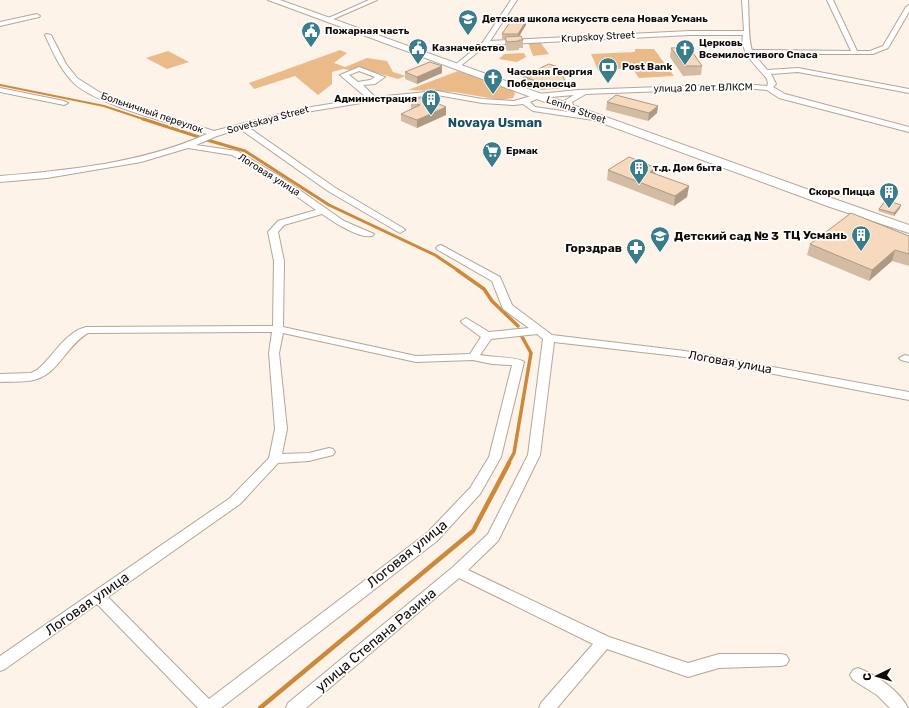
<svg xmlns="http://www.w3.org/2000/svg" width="909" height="708" viewBox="0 0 909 708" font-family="Rubik,sans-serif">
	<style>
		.green { fill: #eaba89 }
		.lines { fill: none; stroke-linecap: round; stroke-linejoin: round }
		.stream-far3 { stroke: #cd8839; stroke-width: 2 }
		.stream-far2 { stroke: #cd8839; stroke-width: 3 }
		.stream-far1 { stroke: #cd8839; stroke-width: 3.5 }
		.stream { stroke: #cd8839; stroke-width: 4.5 }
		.minor-casing { stroke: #b2a69a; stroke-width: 2 }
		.secondary-casing { stroke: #b2a69a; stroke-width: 2 }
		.minor { fill: #fff; fill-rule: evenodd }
		.secondary { fill: #fff; fill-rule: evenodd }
		.wall { fill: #d4bba3 }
		.shaded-wall { fill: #ad9984 }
		.building { fill: #f7dabd; stroke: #ad9984 }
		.labels { text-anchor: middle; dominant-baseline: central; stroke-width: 3.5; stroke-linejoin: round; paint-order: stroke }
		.far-poi-label { font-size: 10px; font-weight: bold; fill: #110c08; stroke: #fff; text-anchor: start }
		.far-street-label { font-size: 10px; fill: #110c08; stroke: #fff }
		.poi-label { font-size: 12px; font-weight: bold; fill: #110c08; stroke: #fff; text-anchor: end }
		.street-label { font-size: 12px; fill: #110c08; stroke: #fff }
		.far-district-label { font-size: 13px; font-weight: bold; fill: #1a515e; stroke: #fff }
		.near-street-label { font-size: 14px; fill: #110c08; stroke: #fff }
	</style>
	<rect width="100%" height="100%" fill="#fef3e9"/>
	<path class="green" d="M528 42H540L549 54 533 56Z
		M635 49H654L674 76 639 78 632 68 598 70 591 54 635 52Z
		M340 50 347 53 334 63 345 67 367 58 387 61 393 72 406 76 398 79 360 68 351 70 343 69 332 72V84L318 95 295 76 254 89 249 83Z
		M168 51 189 62 167 69 146 58Z
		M524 53 526 57 517 62 499 59 504 54Z
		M458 71 514 90 515 94 513 98 501 100 454 92 408 90Z"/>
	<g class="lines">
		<path class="stream-far3" d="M0 85 104 106 146 120"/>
		<path class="stream-far2" d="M143 119 199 137
			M207 140 245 151 329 205 435 255 459 271"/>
		<path class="stream-far1" d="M457 270 484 289 492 301 518 326
			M508 464 514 453 531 353 521 335"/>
		<path class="stream" d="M260 708 473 531 509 463"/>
		<g class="minor-casing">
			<path id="minor" d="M369 0H377L329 21 324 20Z
				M511 0H517L490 41 690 31H744L742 0H748C749 14 748 39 752 50L851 51 827 0H833L857 51H870L883 46 906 7 909 5V12L888 48 873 54H754L767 70 798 68 909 89V93L798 72 771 74 776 84 773 87 785 94 909 127V132L779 98 767 90 744 88 586 94 572 102 574 108 570 110 566 108 564 101 574 95 539 98 530 102 535 107 603 117 604 119 600 121 533 111 523 104 514 105 482 103 437 95 373 101 300 113 248 127 334 187 403 228 405 230 400 233 328 191 240 129 217 136 196 145 237 151 281 177 344 221 374 234 372 236C359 239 332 221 322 214L284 225 278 232 284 261 283 327 416 356 470 354 481 337 462 323 461 321 466 318 489 332 529 328 503 309 492 281 438 250 436 248 438 246 441 245 500 277 512 305 552 335 685 351 909 392V400L685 357 554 342 540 455 498 541 468 570 609 637 688 663 719 654H781L786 655 789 660 786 665 781 666 719 668 688 677 607 649 557 708H539L541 703 593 644 459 578 306 708H286L288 703 453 567 488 534 528 455 543 339 537 334 491 339 480 355C489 357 519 357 524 362L501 457 480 494 437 541 221 708H198L97 604 5 669 0 671V656L230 498 269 458 275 429 269 353 272 332 88 333C68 344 58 373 37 379 26 383 12 381 0 382V374L31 373 37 370C53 357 65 332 86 327L273 326 274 261 268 232 278 221 316 210 275 181 232 155 188 148 141 162 47 178 0 182V176C70 170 142 163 207 134 175 124 90 104 71 80 59 67 52 50 45 35L46 34 51 35 66 64 77 78 107 97 214 131 299 109 367 98 340 75 359 67 385 77 375 84 363 85 375 97 437 91 482 99 514 101 538 94 578 90 744 84 767 86 768 84 767 79C758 67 739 52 743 35H690L487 45 459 67H455V65L483 42ZM359 71 375 77 370 80 358 82 349 75ZM283 333 416 362 473 360 492 364 512 365 489 457 470 488 427 533 209 699 108 597 240 504 278 463 309 461 333 455 335 452 333 449 329 448 309 453 282 454 287 429 279 353Z
				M37 14 40 16 39 17 0 26V22Z
				M0 88 64 101 68 103 64 105 0 92Z
				M905 355 909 356V362L901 360 899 358Z
				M858 668C876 675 899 690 908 708H890L877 695 853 680 850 675 853 670Z"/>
		</g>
		<g class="secondary-casing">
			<path id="secondary" d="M268 0H280L840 201 909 225V233L830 207Z"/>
		</g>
		<use href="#minor" class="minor"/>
		<use href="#secondary" class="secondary"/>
	</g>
	<path class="wall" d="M526 25 519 36 523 40V48H519V50L507 51 505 46V39H502V34Z
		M671 48 702 66 701 75 683 76 670 57Z
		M442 66V73L417 84 405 79V72Z
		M523 76 565 81V88L541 90 523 83Z
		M411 102 446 115 417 128 401 121V114L411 109Z
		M607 102 658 106 657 113 648 121 606 110Z
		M656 168 655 174 689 186 687 197 674 206 607 180 608 170Z
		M900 208 894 216 878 211 879 209Z
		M909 236V266L892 261 869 281 807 255 810 244Z"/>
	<path class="shaded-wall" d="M526 21V25L518 38V34Z
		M442 66V73L417 84V77Z
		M658 106 657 113 648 121 649 113Z
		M446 107V115L417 128V120Z
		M656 168 655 178 650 172Z
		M689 186 687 197 674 206 675 196Z
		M901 205 900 208 894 216V213Z
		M895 250 892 261 869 281 872 270Z"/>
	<path class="building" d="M512 19 526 21 518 34H502Z
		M521 36 523 40H519V41L507 42 505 37Z
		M689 47 702 66H685L671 48Z
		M430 62 442 66 417 77 405 72Z
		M549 64 558 67 565 81 541 83 523 76Z
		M616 95 658 106 649 113 607 102Z
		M422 97 446 107 417 120 401 114 420 105 411 102Z
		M629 157 656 168 650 172 689 186 675 196 608 170Z
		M886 200 901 205 894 213 879 209Z
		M851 213 909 236V254L895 250 872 270 810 244Z"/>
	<defs>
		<g id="school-pin" transform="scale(1)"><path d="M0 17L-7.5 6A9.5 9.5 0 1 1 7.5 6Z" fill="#397c8c" stroke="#fff"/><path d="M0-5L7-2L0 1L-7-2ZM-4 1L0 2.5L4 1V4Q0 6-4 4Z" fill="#fff"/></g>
		<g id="civic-pin" transform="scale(1)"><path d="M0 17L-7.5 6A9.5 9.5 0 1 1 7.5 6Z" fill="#397c8c" stroke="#fff"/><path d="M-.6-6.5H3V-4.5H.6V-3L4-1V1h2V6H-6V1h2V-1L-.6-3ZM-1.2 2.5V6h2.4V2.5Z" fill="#fff"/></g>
		<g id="church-pin" transform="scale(1)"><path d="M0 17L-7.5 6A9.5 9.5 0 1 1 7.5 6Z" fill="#397c8c" stroke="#fff"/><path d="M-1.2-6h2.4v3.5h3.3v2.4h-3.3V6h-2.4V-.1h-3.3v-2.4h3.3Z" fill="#fff"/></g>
		<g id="bank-pin" transform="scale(1)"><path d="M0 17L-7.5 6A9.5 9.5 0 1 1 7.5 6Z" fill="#397c8c" stroke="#fff"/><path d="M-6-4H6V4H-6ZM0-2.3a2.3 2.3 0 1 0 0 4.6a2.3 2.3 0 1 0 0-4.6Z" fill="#fff"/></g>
		<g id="building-pin" transform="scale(1)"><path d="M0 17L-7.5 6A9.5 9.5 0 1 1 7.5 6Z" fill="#397c8c" stroke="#fff"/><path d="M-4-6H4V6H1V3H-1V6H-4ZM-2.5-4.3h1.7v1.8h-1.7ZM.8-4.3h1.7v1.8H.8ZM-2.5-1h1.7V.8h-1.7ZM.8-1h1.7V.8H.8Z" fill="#fff"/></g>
		<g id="supermarket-pin" transform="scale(1)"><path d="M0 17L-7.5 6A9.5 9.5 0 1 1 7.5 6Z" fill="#397c8c" stroke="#fff"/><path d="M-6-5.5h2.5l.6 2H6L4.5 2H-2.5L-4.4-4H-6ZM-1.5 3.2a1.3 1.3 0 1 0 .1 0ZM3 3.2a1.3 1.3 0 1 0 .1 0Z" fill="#fff"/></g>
		<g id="pharmacy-pin" transform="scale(1)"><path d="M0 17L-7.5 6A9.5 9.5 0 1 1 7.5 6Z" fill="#397c8c" stroke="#fff"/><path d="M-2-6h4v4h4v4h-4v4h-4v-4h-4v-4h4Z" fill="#fff"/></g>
	</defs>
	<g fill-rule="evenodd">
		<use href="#school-pin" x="468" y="19"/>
		<use href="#civic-pin" x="311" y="31"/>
		<use href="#civic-pin" x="418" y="48"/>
		<use href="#church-pin" x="685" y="49"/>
		<use href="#bank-pin" x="608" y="67"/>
		<use href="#church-pin" x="493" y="78"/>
		<use href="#building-pin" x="431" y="99"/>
		<use href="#supermarket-pin" x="492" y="151"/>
		<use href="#building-pin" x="639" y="168"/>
		<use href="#building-pin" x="889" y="192"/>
		<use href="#building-pin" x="861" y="235"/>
		<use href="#school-pin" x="660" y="236"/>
		<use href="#pharmacy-pin" x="636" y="248"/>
	</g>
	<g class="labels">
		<g class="far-poi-label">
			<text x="482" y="19">Детская школа искусств села Новая Усмань</text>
			<text x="325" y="31">Пожарная часть</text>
			<text x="699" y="43">Церковь<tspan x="699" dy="12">Всемилостивого Спаса</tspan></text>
			<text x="432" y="48">Казначейство</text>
			<text x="622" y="67">Post Bank</text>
			<text x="507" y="72">Часовня Георгия<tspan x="507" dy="12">Победоносца</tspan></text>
			<text x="417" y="99" text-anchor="end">Администрация</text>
			<text x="506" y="151">Ермак</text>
			<text x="653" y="168">т.д. Дом быта</text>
			<text x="875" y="192" text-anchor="end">Скоро Пицца</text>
		</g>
		<g class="far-street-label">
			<text transform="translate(598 37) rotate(-3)">Krupskoy Street</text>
			<text transform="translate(703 88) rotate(-1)">улица 20 лет ВЛКСМ</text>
			<text transform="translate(576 110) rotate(20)">Lenina Street</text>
			<text transform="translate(152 113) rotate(19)">Больничный переулок</text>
			<text transform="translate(268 120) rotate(-15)">Sovetskaya Street</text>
			<text transform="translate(269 175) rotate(32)">Логовая улица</text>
		</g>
		<g class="poi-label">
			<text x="847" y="235">ТЦ Усмань</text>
			<text x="674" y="236" text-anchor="start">Детский сад № 3</text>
			<text x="622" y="248">Горздрав</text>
		</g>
		<g class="street-label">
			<text transform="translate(730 362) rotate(10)">Логовая улица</text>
		</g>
		<g class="far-district-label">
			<text x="495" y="122">Novaya Usman</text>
		</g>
		<g class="near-street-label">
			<text transform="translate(407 554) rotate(-39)">Логовая улица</text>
			<text transform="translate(87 604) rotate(-35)">Логовая улица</text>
			<text transform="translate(376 640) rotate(-40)">улица Степана Разина</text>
		</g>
	</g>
	<g transform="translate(877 676) rotate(265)" stroke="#ffffff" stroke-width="3" paint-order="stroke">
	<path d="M0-3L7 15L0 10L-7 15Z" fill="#110c08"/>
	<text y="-6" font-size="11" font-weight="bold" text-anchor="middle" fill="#110c08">С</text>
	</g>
</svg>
